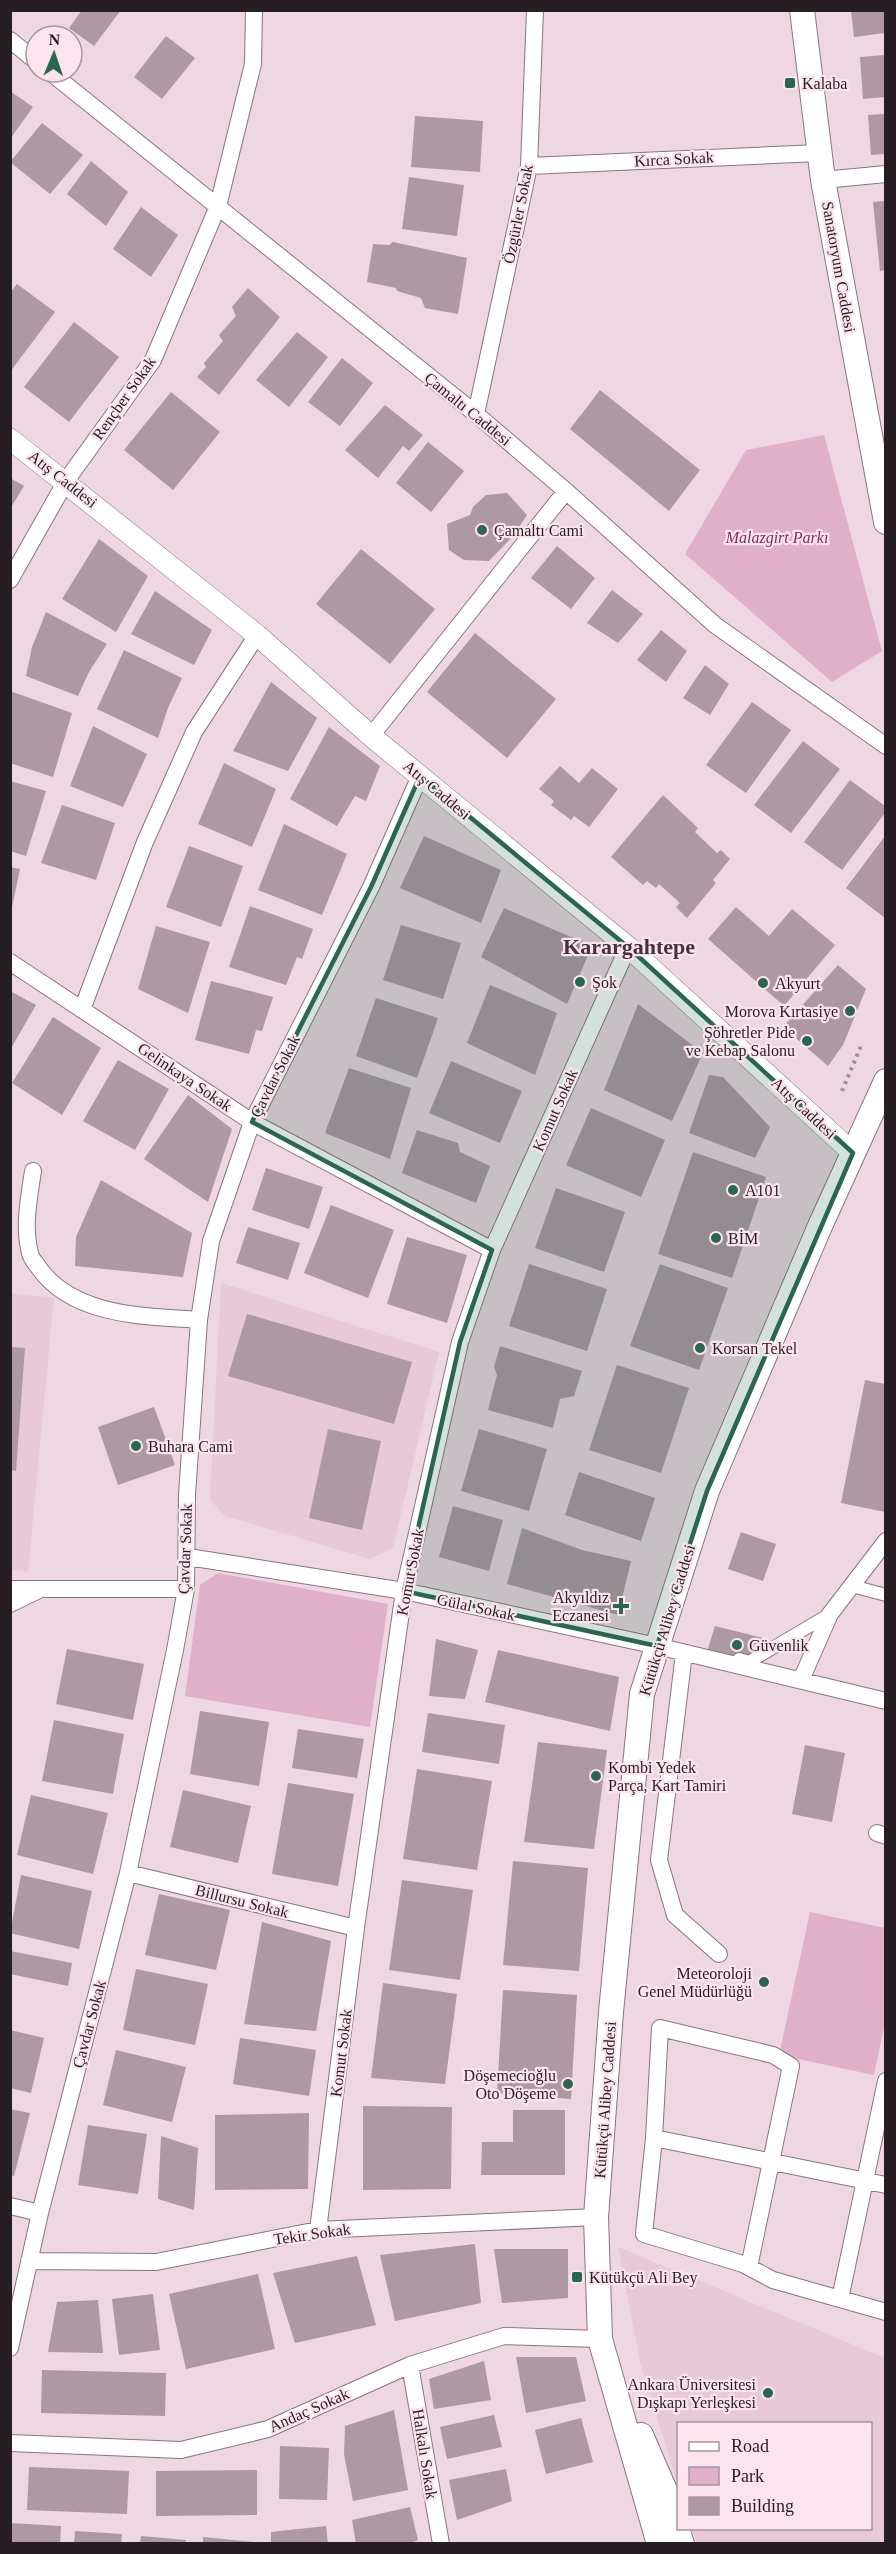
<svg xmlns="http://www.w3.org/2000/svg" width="896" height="2554" viewBox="0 0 896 2554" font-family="Georgia,serif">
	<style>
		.built { fill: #e8c9d8 }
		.green { fill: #dfb0c8 }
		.building { fill: #ae98a3 }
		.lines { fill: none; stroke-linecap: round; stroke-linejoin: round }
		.pedestrian-casing { stroke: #8a757f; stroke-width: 14 }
		.minor-casing { stroke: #8a757f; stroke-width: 18 }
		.tertiary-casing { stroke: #8a757f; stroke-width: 22 }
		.secondary-casing { stroke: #8a757f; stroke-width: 26 }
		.path { stroke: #9f8d96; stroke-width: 4; stroke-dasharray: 3 4.5; stroke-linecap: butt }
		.pedestrian { stroke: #fff; stroke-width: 12 }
		.minor { stroke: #fff; stroke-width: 16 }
		.tertiary { stroke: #fff; stroke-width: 21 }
		.secondary { stroke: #fff; stroke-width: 24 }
		.marked { fill: #2a6650; fill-opacity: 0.2; stroke: #2a6650; stroke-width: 4.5; stroke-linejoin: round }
		.poi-dot { fill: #2a6650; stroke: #fce4ef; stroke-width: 2 }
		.labels { text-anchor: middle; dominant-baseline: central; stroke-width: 4.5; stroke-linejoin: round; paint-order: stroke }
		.poi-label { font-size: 16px; fill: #271e23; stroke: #fce4ef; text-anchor: start }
		.street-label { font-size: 16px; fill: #271e23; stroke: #fce4ef }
		.park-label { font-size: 16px; font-style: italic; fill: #802d5f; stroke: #fce4ef }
		.district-label { font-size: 22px; font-weight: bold; fill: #45323c; stroke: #fce4ef }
	</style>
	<rect width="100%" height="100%" fill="#eed6e2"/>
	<path class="built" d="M221 1283 439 1352 393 1548 370 1559 225 1516 210 1500Z
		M10 1293 54 1298 28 1572 11 1569Z
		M618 2247 885 2358V2543H696L692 2529 870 2528V2424H678V2486L640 2362Z"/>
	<path class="green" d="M824 435 882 651 832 682 685 554 746 450Z
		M218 1573 388 1604 370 1727 185 1696 200 1585Z
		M810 1912 885 1928V2022L874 2075 779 2055Z"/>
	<path class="building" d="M82 10H121L94 46 69 28Z
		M851 10H885V33L854 37Z
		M166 36 195 58 162 99 134 77Z
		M885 55V97L863 99 860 57Z
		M10 91 33 107 10 139Z
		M885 114V154L871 155 868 115Z
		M415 116 483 121 480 172 411 167Z
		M42 123 83 155 50 194 10 162Z
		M91 161 128 192 106 226 67 194Z
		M409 177 464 185 457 236 402 229Z
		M885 201V270L880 271 873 202Z
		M141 207 178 235 151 277 113 249Z
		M393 242 467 258 458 314 425 308 421 298 397 291 396 288 367 282 373 244 389 245Z
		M17 284 55 312 10 372V293Z
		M248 288 280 317 219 395 197 377 206 367 204 363 223 341 219 335 236 316 232 307Z
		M74 322 119 357 69 422 24 387Z
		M297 332 328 357 289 407 256 380Z
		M342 358 373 383 340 426 308 402Z
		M600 390 700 470 669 511 570 429Z
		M171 392 220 432 173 490 124 450Z
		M385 405 423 435 409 451 403 446 378 478 345 450Z
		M428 442 464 471 431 512 396 483Z
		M10 478 24 486 10 509Z
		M507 493 527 515 513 536 489 561 464 560 449 550 447 524 470 515 473 507 486 495Z
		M99 539 148 576 116 632 62 599Z
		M557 546 595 578 571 609 531 578Z
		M361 549 435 609 390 664 316 604Z
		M612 590 643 614 618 643 587 623Z
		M155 591 212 630 194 665 131 634Z
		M46 612 107 644 89 672 78 696 26 676 32 647Z
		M661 630 687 651 666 682 637 660Z
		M475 633 556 699 507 758 427 692Z
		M124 650 182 678 168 708 158 738 97 709Z
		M705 665 729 684 710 715 683 698Z
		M271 682 317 718 288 771 233 751Z
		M10 691 72 713 53 777 10 763Z
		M752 702 791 730 746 793 706 765Z
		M93 726 147 754 123 807 70 786Z
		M329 727 380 766 366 801 355 796 337 826 290 799Z
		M803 741 840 769 791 833 754 805Z
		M224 763 276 789 252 847 198 824Z
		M560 766 579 783 592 768 618 789 589 827 574 816 571 820 551 805 554 801 539 789Z
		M850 780 885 806V813L842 870 804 842Z
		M10 781 46 791 26 856 10 851Z
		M663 795 698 828 695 832 717 853 721 850 730 859 713 880 716 883 687 918 676 907 680 903 659 884 656 888 647 881 643 885 611 857Z
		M62 805 115 823 96 880 41 863Z
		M284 824 347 854 322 915 258 890Z
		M424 836 501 870 481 923 400 888Z
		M885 836V918L846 888Z
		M189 846 243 866 221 927 166 907Z
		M10 867 20 869 12 907H10Z
		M250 906 313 929 302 959 297 957 286 985 229 967Z
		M736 907 769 936 792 909 835 945 784 1006 708 939Z
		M504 908 592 946 567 1004 481 957Z
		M401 925 461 943 443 999 383 980Z
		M156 926 210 942 188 1013 138 989Z
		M838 965 866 989 843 1045 828 1066 783 1027Z
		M211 981 273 997 262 1031 256 1030 249 1054 195 1040Z
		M490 985 557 1013 535 1075 467 1043Z
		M10 991 36 1005 10 1050Z
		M376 998 438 1018 417 1078 356 1056Z
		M638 1004 703 1053 672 1121 604 1090Z
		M53 1017 101 1048 62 1115 12 1083Z
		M118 1060 169 1089 135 1150 83 1121Z
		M451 1061 522 1091 500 1143 429 1113Z
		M349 1068 411 1088 390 1159 325 1133Z
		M709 1075 723 1077 770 1127 755 1158 689 1133Z
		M188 1095 232 1129 208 1202 144 1159Z
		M591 1108 665 1140 641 1197 566 1165Z
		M417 1130 458 1143 460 1152 490 1166 476 1203 402 1173Z
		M693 1152 766 1177 732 1278 658 1254Z
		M266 1168 323 1187 309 1229 252 1210Z
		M101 1180 192 1233 183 1277 75 1266 76 1237Z
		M556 1188 625 1212 604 1272 535 1248Z
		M331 1205 394 1230 368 1298 304 1273Z
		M248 1227 300 1243 288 1280 236 1263Z
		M407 1237 467 1255 447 1323 387 1304Z
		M529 1264 607 1289 587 1351 509 1326Z
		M660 1264 728 1288 699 1370 630 1346Z
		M247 1314 412 1362 394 1424 228 1376Z
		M500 1346 582 1371 574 1396 560 1399 553 1428 488 1410 497 1375 494 1367Z
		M10 1347 25 1348 16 1471 10 1470Z
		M617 1365 689 1388 661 1473 589 1450Z
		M865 1380 885 1384V1512L841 1503Z
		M154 1407 175 1465 118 1485 98 1427Z
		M328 1429 381 1441 362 1530 309 1518Z
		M479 1429 547 1449 529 1511 461 1491Z
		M579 1472 655 1498 641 1541 565 1515Z
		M453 1506 503 1520 489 1571 439 1557Z
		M522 1528 582 1550 631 1561 618 1615 507 1584Z
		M741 1532 776 1544 763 1581 728 1569Z
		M715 1626 767 1639 760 1666 707 1652Z
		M436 1639 478 1650 465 1699 429 1696Z
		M67 1649 144 1664 133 1720 56 1704Z
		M498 1650 619 1677 610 1731 485 1702Z
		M200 1711 269 1722 259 1786 190 1774Z
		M428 1713 505 1725 499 1764 422 1752Z
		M54 1720 124 1734 113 1794 42 1781Z
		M298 1729 364 1739 357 1778 292 1768Z
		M538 1742 607 1750 594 1849 524 1842Z
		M805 1745 845 1753 832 1822 792 1814Z
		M417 1769 492 1781 477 1870 403 1859Z
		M288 1783 354 1794 338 1886 272 1874Z
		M183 1790 251 1806 238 1863 170 1847Z
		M31 1795 108 1813 93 1874 17 1855Z
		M513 1861 588 1868 579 1971 503 1965Z
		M21 1875 92 1891 79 1949 10 1933Z
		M402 1880 473 1890 460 1980 389 1970Z
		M159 1894 230 1910 216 1970 145 1955Z
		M262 1922 331 1941 316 2031 244 2024Z
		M10 1951 72 1963 68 1986 10 1974Z
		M136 1969 208 1984 195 2045 123 2030Z
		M383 1983 457 1994 445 2084 371 2078Z
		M503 1990 577 1995 571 2099 497 2093Z
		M10 2030 44 2038 31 2093 10 2088Z
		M240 2038 316 2050 309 2096 233 2084Z
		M116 2050 186 2067 172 2122 103 2105Z
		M363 2106 452 2107 451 2189 363 2190Z
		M10 2109 30 2113 14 2176 10 2175Z
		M513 2110H565V2175H481L482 2142H513Z
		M309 2113 308 2189 215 2190V2115Z
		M88 2125 147 2134 138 2194 78 2185Z
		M161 2136 198 2148 194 2210 158 2199Z
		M475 2244 481 2303 395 2321 380 2255Z
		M494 2249H568V2298L502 2303Z
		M357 2256 376 2325 295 2343 273 2273Z
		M258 2274 275 2349 186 2369 169 2294Z
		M153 2294 160 2350 119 2355 112 2299Z
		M98 2300 103 2353 48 2352 57 2302Z
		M516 2357H576L586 2401 526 2413Z
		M484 2361 491 2400 434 2409 429 2379Z
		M42 2370 166 2373 165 2416 41 2413Z
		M394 2410 408 2490 353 2501 344 2454 345 2426Z
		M494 2415 502 2447 447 2459 440 2427Z
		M581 2418 593 2462 546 2474 535 2430Z
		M280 2446 329 2448 327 2500 279 2499Z
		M29 2467 129 2471 127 2514 27 2510Z
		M506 2469 512 2501 457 2520 449 2480Z
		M257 2470V2515L156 2516V2471Z
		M410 2507 418 2540 408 2544H356L352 2520Z
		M10 2523 61 2526 60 2544H10Z
		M326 2526 328 2544H271V2532Z
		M75 2531 122 2534 121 2544H74Z
		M141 2536 186 2540 185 2544H140Z
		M203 2537 254 2542V2544H203Z"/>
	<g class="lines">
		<g class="pedestrian-casing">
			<path id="pedestrian" d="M852 1586 886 1595
				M739 1659 749 1662 830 1614"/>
		</g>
		<g class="minor-casing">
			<path id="minor" d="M10 40 36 61
				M50 72 476 414 566 491 715 625 886 746
				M529 166 819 153
				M823 180 886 174
				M476 414 529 166 535 10
				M10 580 66 481 153 360 218 206 253 64 254 10
				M371 736 566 491
				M10 962 252 1122 492 1250
				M83 1007 145 842 194 732 257 635
				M33 1171C29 1198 23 1226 30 1253 31 1259 36 1263 39 1268 74 1317 146 1316 199 1320
				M188 1557 404 1591 657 1646 886 1701
				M10 1589H186
				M10 1604 37 1591
				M684 1653 659 1860 675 1915 719 1954
				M801 1680 830 1614 886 1541
				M877 1833 886 1836
				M128 1873 356 1928
				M654 2138 660 2028 773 2055 791 2066 749 2267
				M886 2185 654 2138 644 2234 743 2264 773 2280 886 2312
				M10 2206 40 2213
				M318 2230 356 1928 404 1591 460 1342 492 1250 628 947
				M29 2261 156 2262 318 2230 596 2217
				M840 2299 886 2081
				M10 2348 40 2213 128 1873 175 1650 186 1589 187 1495 199 1320 211 1241 252 1122 371 887 420 776
				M410 2365 441 2544
				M10 2443 181 2450 268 2429 410 2365 504 2336 600 2339"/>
		</g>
		<g class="tertiary-casing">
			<path id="tertiary" d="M10 439 257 635 371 736 628 947 853 1153"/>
		</g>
		<g class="secondary-casing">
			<path id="secondary" d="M802 10 823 180 886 522
				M641 2435 667 2495 682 2544
				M659 2544 600 2339 596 2217 611 2012 642 1694 707 1491 820 1226 886 1081"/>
		</g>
		<path class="path" d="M842 1091 861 1046"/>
		<use href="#pedestrian" class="pedestrian"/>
		<use href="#minor" class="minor"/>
		<use href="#tertiary" class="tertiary"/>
		<use href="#secondary" class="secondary"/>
	</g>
	<path class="marked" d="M420 776 628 947 853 1153 707 1491 657 1646 404 1591 460 1342 492 1250 252 1122 371 887Z"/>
	<g class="poi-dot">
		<rect x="784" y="77" width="12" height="12" rx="3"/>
		<circle cx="482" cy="530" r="6"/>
		<circle cx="580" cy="982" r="6"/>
		<circle cx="763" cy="983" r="6"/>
		<circle cx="850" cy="1011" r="6"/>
		<circle cx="807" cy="1041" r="6"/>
		<circle cx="733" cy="1190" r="6"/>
		<circle cx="716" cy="1238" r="6"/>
		<circle cx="700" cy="1348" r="6"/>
		<circle cx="136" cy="1446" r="6"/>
		<path d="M618 1597h6v6h6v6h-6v6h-6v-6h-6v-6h6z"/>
		<circle cx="737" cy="1645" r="6"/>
		<circle cx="596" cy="1776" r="6"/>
		<circle cx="764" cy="1982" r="6"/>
		<circle cx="568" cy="2084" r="6"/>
		<rect x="571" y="2271" width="12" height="12" rx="3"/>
		<circle cx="768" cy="2393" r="6"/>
	</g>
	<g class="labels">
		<g class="poi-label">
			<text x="802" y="83">Kalaba</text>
			<text x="494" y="530">Çamaltı Cami</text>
			<text x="592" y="982">Şok</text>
			<text x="775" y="983">Akyurt</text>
			<text x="838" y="1011" text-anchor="end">Morova Kırtasiye</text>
			<text x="795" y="1032" text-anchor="end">Şöhretler Pide<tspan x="795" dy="18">ve Kebap Salonu</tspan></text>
			<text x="745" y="1190">A101</text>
			<text x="728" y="1238">BİM</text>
			<text x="712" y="1348">Korsan Tekel</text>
			<text x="148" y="1446">Buhara Cami</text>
			<text x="609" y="1597" text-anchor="end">Akyıldız<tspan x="609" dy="18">Eczanesi</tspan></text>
			<text x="749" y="1645">Güvenlik</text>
			<text x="608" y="1767">Kombi Yedek<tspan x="608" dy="18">Parça, Kart Tamiri</tspan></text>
			<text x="752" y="1973" text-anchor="end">Meteoroloji<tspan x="752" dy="18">Genel Müdürlüğü</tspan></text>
			<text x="556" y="2075" text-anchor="end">Döşemecioğlu<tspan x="556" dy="18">Oto Döşeme</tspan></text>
			<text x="589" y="2277">Kütükçü Ali Bey</text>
			<text x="756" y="2384" text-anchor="end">Ankara Üniversitesi<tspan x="756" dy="18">Dışkapı Yerleşkesi</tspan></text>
		</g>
		<g class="street-label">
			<text transform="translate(674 159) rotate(-3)">Kırca Sokak</text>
			<text transform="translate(518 214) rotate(-79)">Özgürler Sokak</text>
			<text transform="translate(839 267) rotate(80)">Sanatoryum Caddesi</text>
			<text transform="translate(124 398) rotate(-55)">Rençber Sokak</text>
			<text transform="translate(468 409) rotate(39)">Çamaltı Caddesi</text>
			<text transform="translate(63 479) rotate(38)">Atış Caddesi</text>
			<text transform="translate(437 790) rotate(40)">Atış Caddesi</text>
			<text transform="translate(275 1076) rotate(-63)">Çavdar Sokak</text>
			<text transform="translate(185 1077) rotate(34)">Gelinkaya Sokak</text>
			<text transform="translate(804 1108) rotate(43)">Atış Caddesi</text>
			<text transform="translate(555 1110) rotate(-66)">Komut Sokak</text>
			<text transform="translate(185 1549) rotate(-88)">Çavdar Sokak</text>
			<text transform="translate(410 1572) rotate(-79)">Komut Sokak</text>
			<text transform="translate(476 1607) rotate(12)">Gülal Sokak</text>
			<text transform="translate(667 1620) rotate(-73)">Kütükçü Alibey Caddesi</text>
			<text transform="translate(242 1901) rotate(14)">Billursu Sokak</text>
			<text transform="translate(89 2024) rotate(-75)">Çavdar Sokak</text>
			<text transform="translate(341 2053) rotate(-83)">Komut Sokak</text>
			<text transform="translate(605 2100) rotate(-86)">Kütükçü Alibey Caddesi</text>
			<text transform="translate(312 2234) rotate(-8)">Tekir Sokak</text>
			<text transform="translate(309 2410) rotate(-24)">Andaç Sokak</text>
			<text transform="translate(425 2454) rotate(81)">Halkalı Sokak</text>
		</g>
		<g class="park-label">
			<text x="777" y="537">Malazgirt Parkı</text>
		</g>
		<g class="district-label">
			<text x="629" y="946">Karargahtepe</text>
		</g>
	</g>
	<rect width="896" height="2554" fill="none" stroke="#271e23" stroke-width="24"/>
	<rect x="677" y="2422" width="195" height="108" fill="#fce4ef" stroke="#a7959d" stroke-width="1.5"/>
	<rect x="689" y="2442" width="30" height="9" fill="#ffffff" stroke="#a7959d" stroke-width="1.5"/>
	<text x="731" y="2452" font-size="18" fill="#271e23">Road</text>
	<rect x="689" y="2467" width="30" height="18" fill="#dfb0c8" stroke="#a7959d" stroke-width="1.5"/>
	<text x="731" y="2482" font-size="18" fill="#271e23">Park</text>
	<rect x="689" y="2497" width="30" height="18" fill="#ae98a3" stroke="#a7959d" stroke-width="1.5"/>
	<text x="731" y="2512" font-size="18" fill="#271e23">Building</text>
	<g transform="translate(54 54) rotate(2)"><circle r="28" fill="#fce4ef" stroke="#a7959d" stroke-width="1.5"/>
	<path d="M0-4.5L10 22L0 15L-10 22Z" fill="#2a6650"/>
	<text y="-9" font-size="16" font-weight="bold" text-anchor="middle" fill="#271e23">N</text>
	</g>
</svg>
